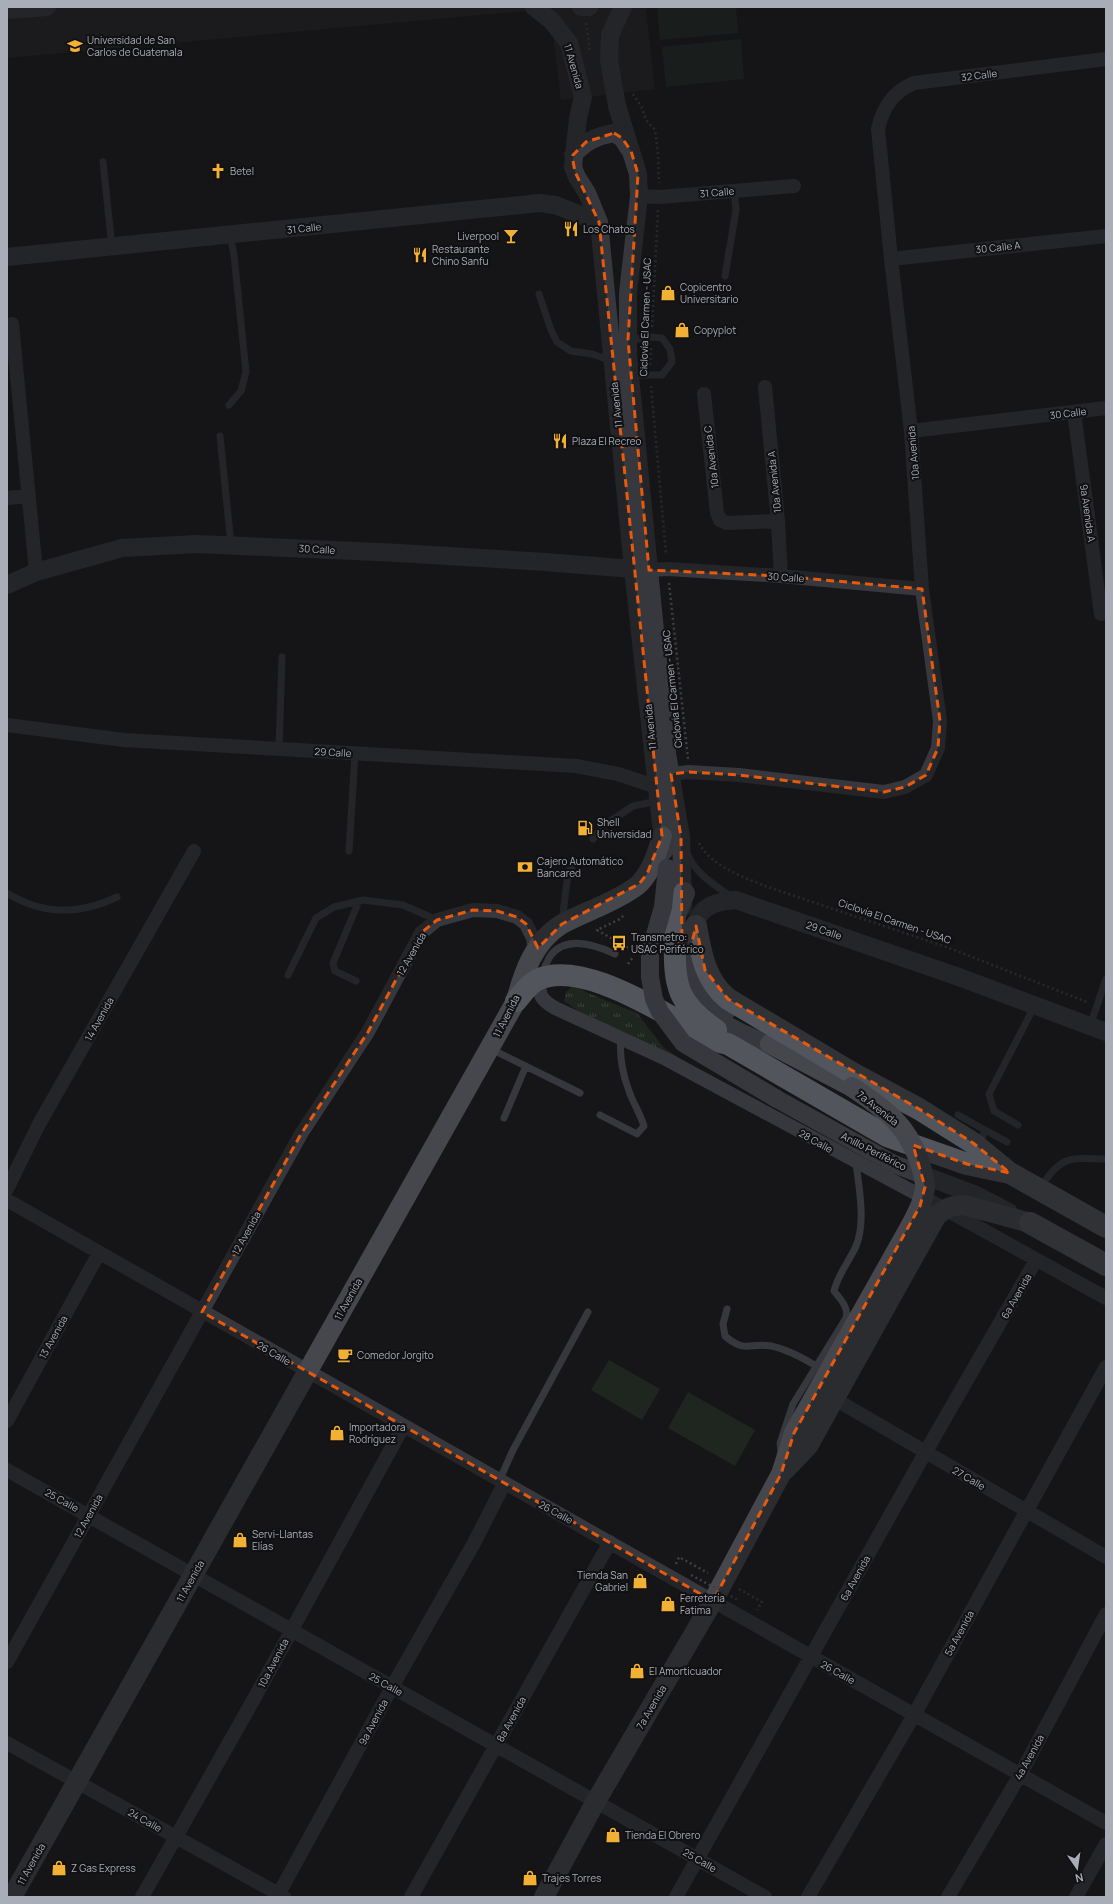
<svg xmlns="http://www.w3.org/2000/svg" width="1113" height="1904" viewBox="0 0 1113 1904" font-family="Manrope,sans-serif">
	<style>
		.built { fill: #222225 }
		.grass { fill: url(#grass-tufts) }
		.pitch { fill: #1e261f }
		.lines { fill: none; stroke-linecap: round; stroke-linejoin: round }
		.path { stroke: #3d3f44; stroke-width: 2.5; stroke-dasharray: 2 3; stroke-linecap: butt }
		.service { stroke: #37383d; stroke-width: 7 }
		.minor { stroke: #37383d; stroke-width: 14 }
		.tertiary { stroke: #37383d; stroke-width: 18 }
		.secondary { stroke: #45474d; stroke-width: 20 }
		.primary { stroke: #53555c; stroke-width: 22 }
		.path-bridge { stroke: #3d3f44; stroke-width: 2.5; stroke-dasharray: 2 3; stroke-linecap: butt }
		.tertiary-bridge { stroke: #37383d; stroke-width: 18 }
		.secondary-bridge { stroke: #45474d; stroke-width: 20 }
		.marked { fill: none; stroke: #e8590c; stroke-width: 3; stroke-dasharray: 8 5; stroke-linejoin: round }
		.labels { text-anchor: middle; dominant-baseline: central; stroke-width: 4; stroke-linejoin: round; paint-order: stroke }
		.poi-label { font-size: 10px; fill: #a8adb8; stroke: #111113; text-anchor: start }
		.street-label { font-size: 10px; fill: #a8adb8; stroke: #111113 }
	</style>
	<defs>
		<pattern id="grass-tufts" width="24" height="20" patternUnits="userSpaceOnUse"><rect width="24" height="20" fill="#1e261f"/><path d="M3 7l-1-3M5 7V3M7 7l1-3M15 17l-1-3M17 17v-4M19 17l1-3" fill="none" stroke="#3c433d"/></pattern>
	</defs>
	<rect width="100%" height="100%" fill="#161618"/>
	<path class="built" d="M7 7H649L646 10 655 89 561 100 553 34 525 11 7 58Z"/>
	<path class="grass" d="M574 985 588 993 637 1013 664 1048 682 1060 587 1017 564 1001 566 992Z"/>
	<path class="pitch" d="M657 7H736L738 33 660 40Z
		M741 39 744 79 666 87 662 47Z
		M609 1360 660 1389 642 1420 591 1390Z
		M688 1392 755 1430 735 1466 668 1428Z"/>
	<g class="lines">
		<path class="path" d="M586 23 590 52
			M633 94 642 108 646 120 655 130 658 154 659 183
			M652 327 658 210
			M650 365 651 348
			M651 386 666 554
			M669 583 688 759
			M699 843C711 866 741 876 765 886L949 948 1087 1002
			M616 941 597 930 620 919 624 915
			M622 944 633 951
			M628 964 633 957
			M676 1564 679 1557 708 1573
			M739 1589 762 1602 757 1610"/>
		<path class="service" d="M103 162 112 247
			M725 276 736 210 734 191
			M539 294 551 330 557 342 571 351 592 354 612 361
			M628 340 651 337 662 338 670 349 672 362 662 375H630
			M229 405 241 391 246 372 234 255 230 235
			M220 436 231 545
			M279 749 282 657
			M593 839 603 826 633 806 658 801
			M349 851 355 754
			M687 853C695 874 715 885 733 898
			M7 893C42 915 80 915 117 897
			M562 922 568 873 575 862
			M288 975 316 918 334 907 363 900 403 905 437 920
			M541 975C544 969 547 961 551 955 567 935 596 945 615 954
			M356 981 335 971 333 963 359 901
			M1090 1026 1106 979
			M491 1049 580 1093
			M600 1115 637 1134 644 1126C640 1113 633 1103 629 1091 623 1076 619 1055 621 1039
			M958 1115 985 1130
			M504 1118 526 1066
			M1018 1125 994 1111 989 1094 1035 1005
			M979 1146 985 1130 1007 1142
			M1041 1187C1061 1155 1070 1158 1106 1159
			M727 1309 723 1324 725 1336C746 1354 750 1342 771 1346 786 1349 803 1358 816 1366
			M781 1452 780 1443 793 1404 846 1318C849 1307 840 1299 834 1291 838 1274 849 1262 856 1246 866 1223 859 1187 856 1163
			M499 1481 513 1450 588 1312"/>
		<path class="minor" d="M639 196 659 197 794 186
			M891 259 1106 236
			M12 324 36 572
			M765 387 778 521 781 576
			M704 394 717 513 720 520 727 523 778 521
			M1074 412 1101 614
			M911 431 1106 408
			M7 498 29 496
			M649 570 668 569 781 576 922 589
			M7 725 124 740 576 766 618 774 657 787
			M671 774 689 772 739 775 884 792 905 787 926 775 938 748 940 721 922 589 911 431 891 259 878 129C883 107 893 92 914 83L1106 59
			M538 979C540 996 540 999 555 1008L666 1059 945 1209 1106 1298
			M7 1189 39 1124 194 851
			M7 1200C373 1409 739 1616 1106 1823
			M833 1398 1106 1557
			M7 1421 99 1253
			M7 1470 765 1897
			M7 1662 301 1134 368 1032 421 933 437 920 473 910 497 911 517 917 526 924 533 938 535 952
			M7 1743 284 1897
			M142 1897 255 1697 403 1427
			M277 1897 392 1687 474 1543 504 1484
			M411 1897 610 1542
			M676 1897 925 1453 1036 1260
			M808 1897 914 1715 1106 1367
			M948 1897 1020 1775 1106 1614
			M1076 1897 1106 1844"/>
		<path class="tertiary" d="M534 7 551 20 569 43 583 97 578 118 573 167 577 177 587 193 599 222 633 569 664 851
			M581 7H589
			M623 7 610 35 609 60 617 106 638 174 639 196 628 293V355L667 753 681 837 683 907
			M7 10 47 7
			M573 155C585 142 596 136 614 133L622 138 629 149
			M7 257 540 203 555 205 599 222
			M7 585 36 572 122 548 197 544 399 553 545 562 633 569
			M704 1009C723 1025 746 1036 770 1044
			M726 1012C717 1006 706 999 701 989 690 970 687 926 704 910 713 902 725 901 736 900L956 976 1106 1032
			M777 1099 894 1164 976 1195 1009 1212"/>
		<path class="secondary" d="M770 1044 852 1087
			M785 1470 808 1446 937 1215C946 1208 953 1205 964 1205L1030 1223
			M12 1897 516 1001C523 973 534 941 562 924 575 917 590 911 603 905 615 899 631 892 640 883 652 870 657 853 662 836
			M544 1897 596 1801 713 1601 781 1474 794 1433 911 1225"/>
		<path class="primary" d="M684 893C681 900 678 906 676 913 673 921 675 932 675 941 674 985 677 1004 716 1030
			M696 926C701 954 705 980 728 999L854 1074 919 1109 973 1143 1006 1170
			M516 1001C522 994 528 985 537 980 576 961 644 1002 679 1021 695 1030 709 1040 728 1044L887 1136 967 1164 1010 1173 1106 1227
			M1030 1223 1106 1265"/>
		<path class="path-bridge" d="M691 1575 738 1600"/>
		<path class="tertiary-bridge" d="M667 868 663 907 650 952V977L654 999 660 1012 683 1043 777 1099"/>
		<path class="secondary-bridge" d="M852 1087C884 1109 905 1122 919 1160 922 1169 925 1179 925 1187 924 1201 917 1213 911 1225"/>
	</g>
	<path d="M0 0H1113V1904H0ZM614 133 622 138 631 151 638 174 628 340 649 570 781 576 922 589 940 721 938 748 926 775 905 787 884 792 739 775 689 772 671 774 681 837 682 949 690 950 696 926 705 970 728 999 919 1109 973 1143 1010 1173 967 1164 913 1145 925 1187 920 1206 794 1433 781 1474 713 1601 202 1312 301 1134 368 1032 421 933 437 920 473 910 497 911 517 917 526 924 538 948 562 924 639 884 647 874 662 836 599 222 575 172 573 161V155L586 142Z" fill="#161618" fill-opacity=".55" fill-rule="evenodd"/>
	<path class="marked" d="M614 133 622 138 631 151 638 174 628 340 649 570 781 576 922 589 940 721 938 748 926 775 905 787 884 792 739 775 689 772 671 774 681 837 682 949 690 950 696 926 705 970 728 999 919 1109 973 1143 1010 1173 967 1164 913 1145 925 1187 920 1206 794 1433 781 1474 713 1601 202 1312 301 1134 368 1032 421 933 437 920 473 910 497 911 517 917 526 924 538 948 562 924 639 884 647 874 662 836 599 222 575 172 573 161V155L586 142Z"/>
	<defs>
		<g id="university-bare" transform="scale(1.2)"><path d="M0-5L7-2L0 1L-7-2ZM-4 1L0 2.5L4 1V4Q0 6-4 4Z" fill="#f2b134" stroke="#111113" stroke-width="2.5" paint-order="stroke"/></g>
		<g id="church-bare" transform="scale(1.2)"><path d="M-1.2-6h2.4v3.5h3.3v2.4h-3.3V6h-2.4V-.1h-3.3v-2.4h3.3Z" fill="#f2b134" stroke="#111113" stroke-width="2.5" paint-order="stroke"/></g>
		<g id="restaurant-bare" transform="scale(1.2)"><path d="M-5-6h1v4h1v-4h1v4h1v-4h1v5L-1.5 .5V6h-2V.5L-5-1ZM5-6V6H3V1.5H1.5Q1.5-4 5-6Z" fill="#f2b134" stroke="#111113" stroke-width="2.5" paint-order="stroke"/></g>
		<g id="bar-bare" transform="scale(1.2)"><path d="M-6-5H6L.8 .8V4.5H3.5V6h-7V4.5H-.8V.8Z" fill="#f2b134" stroke="#111113" stroke-width="2.5" paint-order="stroke"/></g>
		<g id="shop-bare" transform="scale(1.2)"><path d="M-5-2.5h2.3a2.7 3.5 0 0 1 5.4 0H5L5.5 6h-11ZM-1.5-2.5h3a1.5 2.3 0 0 0-3 0Z" fill="#f2b134" stroke="#111113" stroke-width="2.5" paint-order="stroke"/></g>
		<g id="fuel-bare" transform="scale(1.2)"><path d="M-5.5-6h7V0h2V4h1.3V-2.5L3-4.5l.8-.8L6-3V5H2.5V1h-1V6h-7ZM-4.2-4.7v3.2H.2V-4.7Z" fill="#f2b134" stroke="#111113" stroke-width="2.5" paint-order="stroke"/></g>
		<g id="bank-bare" transform="scale(1.2)"><path d="M-6-4H6V4H-6ZM0-2.3a2.3 2.3 0 1 0 0 4.6a2.3 2.3 0 1 0 0-4.6Z" fill="#f2b134" stroke="#111113" stroke-width="2.5" paint-order="stroke"/></g>
		<g id="bus-bare" transform="scale(1.2)"><path d="M-5-6H5V4H4V6H2V4H-2V6H-4V4H-5ZM-3.5-4V0h7V-4ZM-3.5 1.2v1.5H-2V1.2ZM2 1.2v1.5H3.5V1.2Z" fill="#f2b134" stroke="#111113" stroke-width="2.5" paint-order="stroke"/></g>
		<g id="cafe-bare" transform="scale(1.2)"><path d="M-5.5-4.5H6V0H3Q3 3.5 0 3.5H-2.5Q-5.5 3.5-5.5 0ZM3-3.2v2h1.7v-2ZM-6 4.5H4V6H-6Z" fill="#f2b134" stroke="#111113" stroke-width="2.5" paint-order="stroke"/></g>
	</defs>
	<g fill-rule="evenodd">
		<use href="#university-bare" x="75" y="46"/>
		<use href="#church-bare" x="218" y="171"/>
		<use href="#restaurant-bare" x="571" y="229"/>
		<use href="#bar-bare" x="511" y="236"/>
		<use href="#restaurant-bare" x="420" y="255"/>
		<use href="#shop-bare" x="668" y="293"/>
		<use href="#shop-bare" x="682" y="330"/>
		<use href="#restaurant-bare" x="560" y="441"/>
		<use href="#fuel-bare" x="585" y="828"/>
		<use href="#bank-bare" x="525" y="867"/>
		<use href="#bus-bare" x="619" y="943"/>
		<use href="#cafe-bare" x="345" y="1355"/>
		<use href="#shop-bare" x="337" y="1433"/>
		<use href="#shop-bare" x="240" y="1540"/>
		<use href="#shop-bare" x="640" y="1581"/>
		<use href="#shop-bare" x="668" y="1604"/>
		<use href="#shop-bare" x="637" y="1671"/>
		<use href="#shop-bare" x="613" y="1835"/>
		<use href="#shop-bare" x="59" y="1868"/>
		<use href="#shop-bare" x="530" y="1878"/>
	</g>
	<g class="labels">
		<g class="poi-label">
			<text x="87" y="40">Universidad de San<tspan x="87" dy="12">Carlos de Guatemala</tspan></text>
			<text x="230" y="171">Betel</text>
			<text x="583" y="229">Los Chatos</text>
			<text x="499" y="236" text-anchor="end">Liverpool</text>
			<text x="432" y="249">Restaurante<tspan x="432" dy="12">Chino Sanfu</tspan></text>
			<text x="680" y="287">Copicentro<tspan x="680" dy="12">Universitario</tspan></text>
			<text x="694" y="330">Copyplot</text>
			<text x="572" y="441">Plaza El Recreo</text>
			<text x="597" y="822">Shell<tspan x="597" dy="12">Universidad</tspan></text>
			<text x="537" y="861">Cajero Automático<tspan x="537" dy="12">Bancared</tspan></text>
			<text x="631" y="937">Transmetro:<tspan x="631" dy="12">USAC Periférico</tspan></text>
			<text x="357" y="1355">Comedor Jorgito</text>
			<text x="349" y="1427">Importadora<tspan x="349" dy="12">Rodríguez</tspan></text>
			<text x="252" y="1534">Servi-Llantas<tspan x="252" dy="12">Elías</tspan></text>
			<text x="628" y="1575" text-anchor="end">Tienda San<tspan x="628" dy="12">Gabriel</tspan></text>
			<text x="680" y="1598">Ferretería<tspan x="680" dy="12">Fatima</tspan></text>
			<text x="649" y="1671">El Amorticuador</text>
			<text x="625" y="1835">Tienda El Obrero</text>
			<text x="71" y="1868">Z Gas Express</text>
			<text x="542" y="1878">Trajes Torres</text>
		</g>
		<g class="street-label">
			<text transform="translate(574 66) rotate(74)">11 Avenida</text>
			<text transform="translate(979 75) rotate(-7)">32 Calle</text>
			<text transform="translate(717 192) rotate(-5)">31 Calle</text>
			<text transform="translate(304 228) rotate(-6)">31 Calle</text>
			<text transform="translate(998 247) rotate(-6)">30 Calle A</text>
			<text transform="translate(645 317) rotate(-88)">Ciclovía El Carmen - USAC</text>
			<text transform="translate(616 405) rotate(-96)">11 Avenida</text>
			<text transform="translate(1068 413) rotate(-7)">30 Calle</text>
			<text transform="translate(913 453) rotate(-95)">10a Avenida</text>
			<text transform="translate(711 457) rotate(-97)">10a Avenida C</text>
			<text transform="translate(774 482) rotate(-96)">10a Avenida A</text>
			<text transform="translate(1088 513) rotate(82)">9a Avenida A</text>
			<text transform="translate(317 549) rotate(3)">30 Calle</text>
			<text transform="translate(786 577) rotate(4)">30 Calle</text>
			<text transform="translate(672 689) rotate(-96)">Ciclovía El Carmen - USAC</text>
			<text transform="translate(650 727) rotate(-96)">11 Avenida</text>
			<text transform="translate(333 752) rotate(3)">29 Calle</text>
			<text transform="translate(895 921) rotate(19)">Ciclovía El Carmen - USAC</text>
			<text transform="translate(824 930) rotate(19)">29 Calle</text>
			<text transform="translate(411 954) rotate(-60)">12 Avenida</text>
			<text transform="translate(506 1016) rotate(-63)">11 Avenida</text>
			<text transform="translate(99 1019) rotate(-61)">14 Avenida</text>
			<text transform="translate(878 1108) rotate(38)">7a Avenida</text>
			<text transform="translate(816 1141) rotate(29)">28 Calle</text>
			<text transform="translate(874 1151) rotate(27)">Anillo Periférico</text>
			<text transform="translate(246 1233) rotate(-61)">12 Avenida</text>
			<text transform="translate(1016 1296) rotate(-60)">6a Avenida</text>
			<text transform="translate(348 1299) rotate(-61)">11 Avenida</text>
			<text transform="translate(53 1337) rotate(-61)">13 Avenida</text>
			<text transform="translate(274 1353) rotate(30)">26 Calle</text>
			<text transform="translate(969 1478) rotate(30)">27 Calle</text>
			<text transform="translate(62 1500) rotate(29)">25 Calle</text>
			<text transform="translate(556 1512) rotate(28)">26 Calle</text>
			<text transform="translate(88 1516) rotate(-61)">12 Avenida</text>
			<text transform="translate(855 1578) rotate(-61)">6a Avenida</text>
			<text transform="translate(190 1581) rotate(-61)">11 Avenida</text>
			<text transform="translate(959 1633) rotate(-61)">5a Avenida</text>
			<text transform="translate(273 1663) rotate(-62)">10a Avenida</text>
			<text transform="translate(838 1672) rotate(29)">26 Calle</text>
			<text transform="translate(386 1684) rotate(29)">25 Calle</text>
			<text transform="translate(651 1707) rotate(-60)">7a Avenida</text>
			<text transform="translate(511 1719) rotate(-61)">8a Avenida</text>
			<text transform="translate(373 1722) rotate(-62)">9a Avenida</text>
			<text transform="translate(1029 1757) rotate(-61)">4a Avenida</text>
			<text transform="translate(145 1820) rotate(29)">24 Calle</text>
			<text transform="translate(700 1860) rotate(30)">25 Calle</text>
			<text transform="translate(31 1864) rotate(-61)">11 Avenida</text>
		</g>
	</g>
	<rect width="1113" height="1904" fill="none" stroke="#a8adb8" stroke-width="16"/>
	<g transform="translate(1077 1868) rotate(167)" stroke="#111113" stroke-width="3" paint-order="stroke">
	<path d="M0-3L7 15L0 10L-7 15Z" fill="#a8adb8"/>
	<text y="-6" font-size="11" font-weight="bold" text-anchor="middle" fill="#a8adb8">N</text>
	</g>
</svg>
